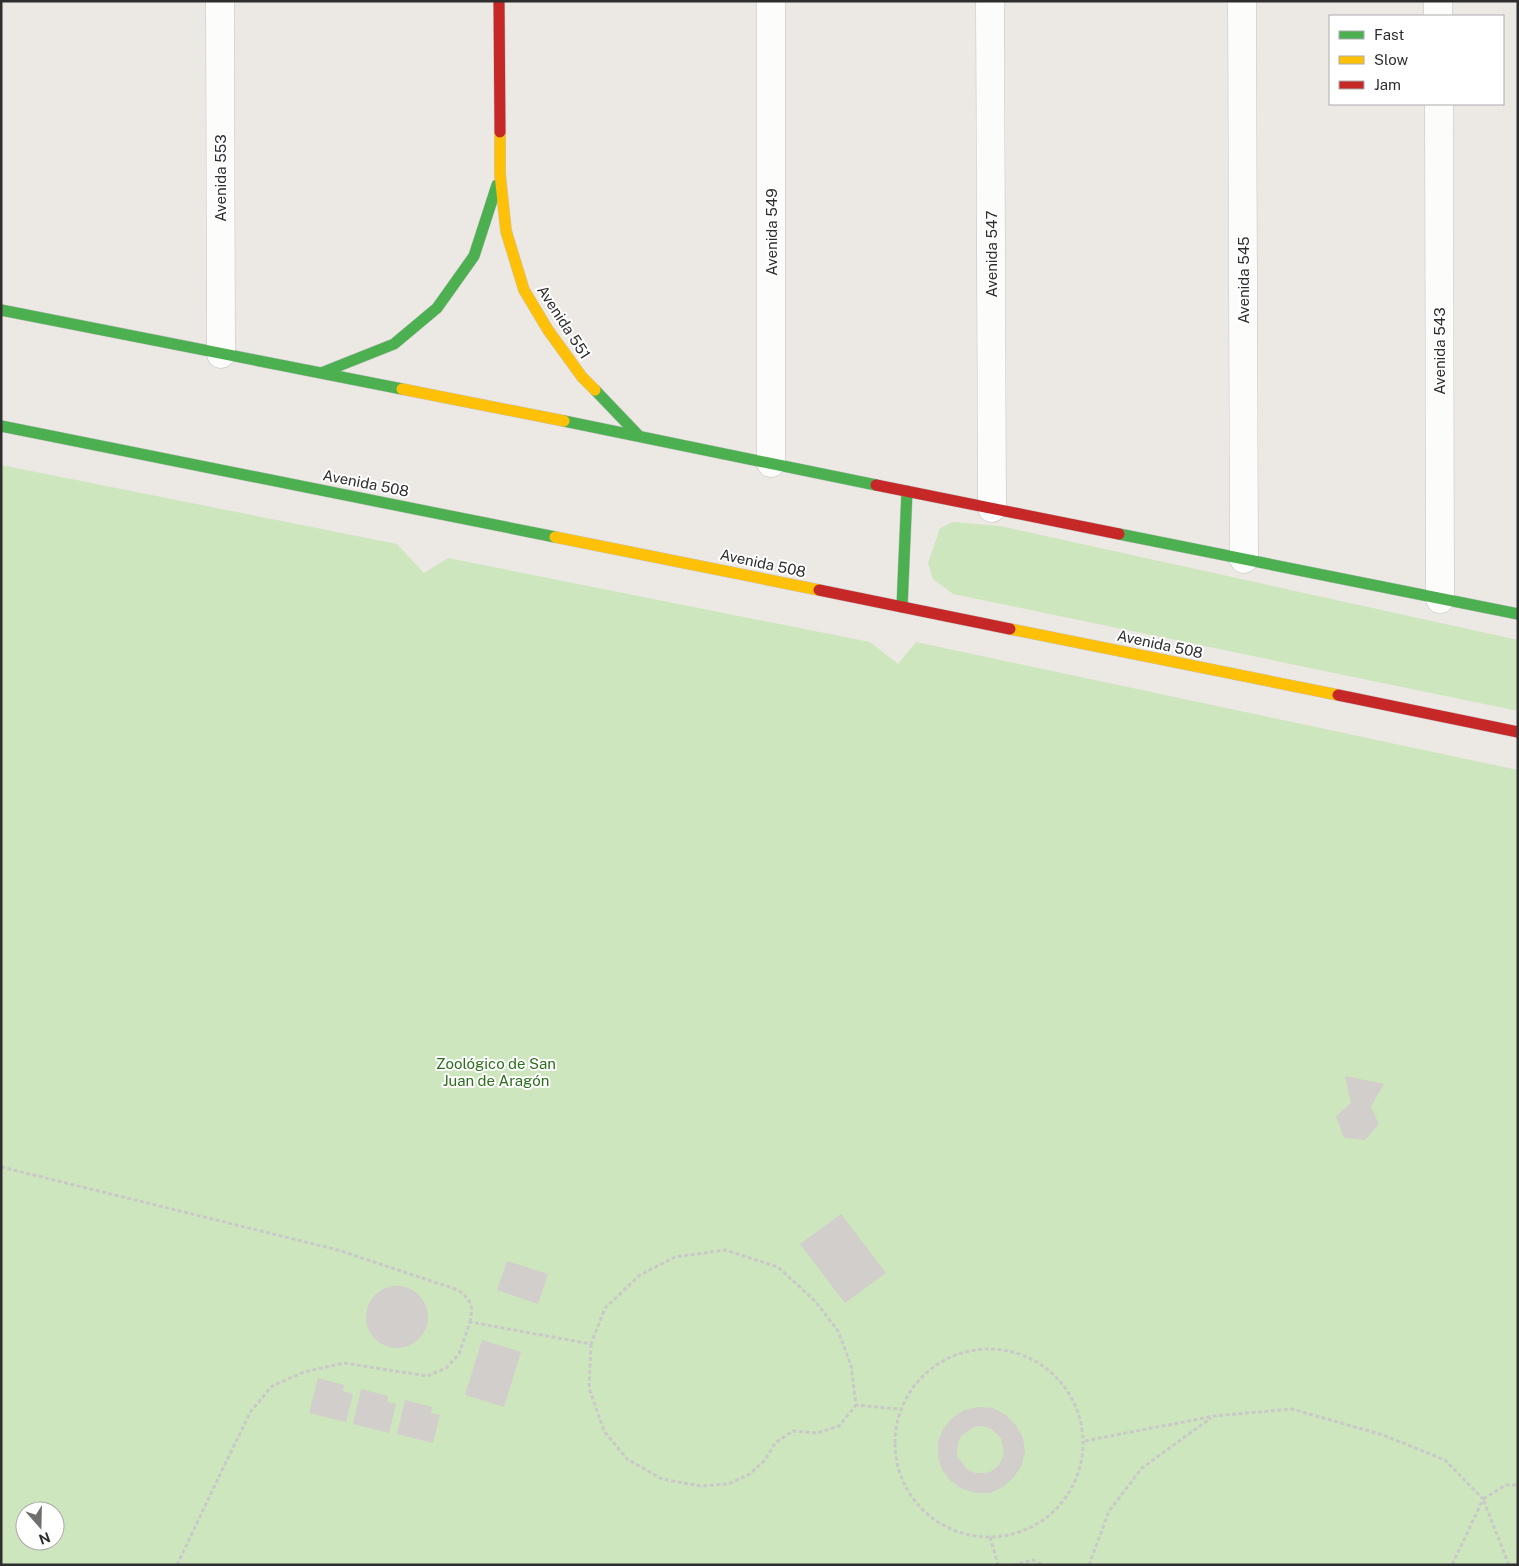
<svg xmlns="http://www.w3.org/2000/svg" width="1519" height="1566" viewBox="0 0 1519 1566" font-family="'Public Sans',sans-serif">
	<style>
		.green { fill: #cee6be; fill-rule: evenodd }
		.building { fill: #d1cecb; fill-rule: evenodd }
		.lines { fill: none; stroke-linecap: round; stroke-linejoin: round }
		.street-casing { stroke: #c5c4c5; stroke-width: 29 }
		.fast-casing { stroke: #c5c4c5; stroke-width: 12 }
		.slow-casing { stroke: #c5c4c5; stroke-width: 12 }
		.jam-casing { stroke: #c5c4c5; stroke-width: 12 }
		.path { stroke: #c9c9c8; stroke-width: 3; stroke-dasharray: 4 2.5; stroke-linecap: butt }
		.street { stroke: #fcfcfb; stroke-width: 28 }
		.fast { stroke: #4caf50; stroke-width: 11 }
		.slow { stroke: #ffc107; stroke-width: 11 }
		.jam { stroke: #c62828; stroke-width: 11 }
		.labels { text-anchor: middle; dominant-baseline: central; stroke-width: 4; stroke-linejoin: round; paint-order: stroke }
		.street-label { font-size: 15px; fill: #2e2e2e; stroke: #fff }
		.park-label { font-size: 15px; fill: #2c6e1b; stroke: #fff }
	</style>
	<rect width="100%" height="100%" fill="#ece8e4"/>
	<path class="green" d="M1 465 397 544 424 573 448 558 870 642 898 664 916 642 1518 770V1565H1ZM25 1511H55V1541H25Z
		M953 522 1000 526 1518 640V711L953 594 933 579 928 563 940 528Z"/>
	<path class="building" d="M1345 1076 1384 1084 1371 1107 1379 1124 1365 1140 1344 1138 1336 1116 1351 1103Z
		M841 1214 886 1273 845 1303 800 1244Z
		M507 1261 548 1274 538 1304 497 1290Z
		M366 1317a31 31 0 1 1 62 0a31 31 0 1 1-62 0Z
		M482 1340 521 1352 504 1407 465 1395Z
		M318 1378 344 1385 343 1391 353 1394 346 1422 309 1413Z
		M361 1389 388 1396 387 1402 396 1404 389 1433 353 1424Z
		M405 1400 432 1407 431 1413 440 1415 433 1443 397 1434Z
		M979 1407 993 1408 1006 1415 1016 1425 1023 1438 1025 1452 1021 1467 1013 1478 1003 1487 990 1493H976L962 1489 951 1481 942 1470 938 1456V1442L943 1429 952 1418 964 1410ZM982 1426 990 1428 1001 1438 1004 1453 1001 1461 997 1467 990 1472 983 1473H975L968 1470 958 1458 957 1451 958 1443 961 1436 974 1427Z"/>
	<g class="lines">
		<g class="street-casing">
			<path id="street" d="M220 1 221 354
				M771 1V463
				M990 1 992 508
				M1242 1 1244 559
				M1438 1V16
				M1439 104 1440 599"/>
		</g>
		<g class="fast-casing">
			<path id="fast" d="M1 310 402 389
				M321 373 394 344 437 308 474 256 497 185
				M595 390 639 436
				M564 421 876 485
				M1 426 555 537
				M1119 534 1518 614
				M902 607 907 491"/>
		</g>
		<g class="slow-casing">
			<path id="slow" d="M500 132V174L506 231 524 290 548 330 582 377 595 390
				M402 389 564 421
				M555 537 819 590
				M1010 629 1338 695"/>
		</g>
		<g class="jam-casing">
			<path id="jam" d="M499 1 500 132
				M876 485 1119 534
				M819 590 1010 629
				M1338 695 1518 732"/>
		</g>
		<path class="path" d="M1 1167 338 1250 458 1290C472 1301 473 1305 470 1322
			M591 1344 589 1388 604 1431 627 1459 662 1479 701 1486 728 1484 750 1474 765 1460 775 1443 793 1431 817 1433 839 1426 856 1405
			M895 1443a94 94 0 1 1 188 0a94 94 0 1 1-188 0Z
			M1085 1441 1214 1416 1292 1409 1383 1435 1445 1460 1483 1499 1452 1565
			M990 1537 998 1565
			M177 1565 225 1464 251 1411 272 1386 304 1372 344 1363 427 1376 446 1368 459 1354 470 1322 591 1344 605 1308 640 1275 675 1257 725 1250 778 1267 816 1302 838 1331 851 1365 856 1405 899 1409
			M1013 1565 1033 1560 1043 1565
			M1089 1565 1109 1511 1142 1468 1211 1418
			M1509 1565 1483 1499 1506 1485H1518"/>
		<use href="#street" class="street"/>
		<use href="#fast" class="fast"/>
		<use href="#slow" class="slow"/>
		<use href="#jam" class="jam"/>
	</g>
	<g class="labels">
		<g class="street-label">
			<text transform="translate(220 178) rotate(-90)">Avenida 553</text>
			<text transform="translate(771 232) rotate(-90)">Avenida 549</text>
			<text transform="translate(991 254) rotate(-90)">Avenida 547</text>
			<text transform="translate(1243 280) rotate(-90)">Avenida 545</text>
			<text transform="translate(564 322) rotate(57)">Avenida 551</text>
			<text transform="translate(1439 351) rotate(-90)">Avenida 543</text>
			<text transform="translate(366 483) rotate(11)">Avenida 508</text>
			<text transform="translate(763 563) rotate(12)">Avenida 508</text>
			<text transform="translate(1160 644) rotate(12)">Avenida 508</text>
		</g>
		<g class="park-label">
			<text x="496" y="1063">Zoológico de San<tspan x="496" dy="17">Juan de Aragón</tspan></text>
		</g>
	</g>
	<rect width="1519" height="1566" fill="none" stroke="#2e2e2e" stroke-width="5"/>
	<rect x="1329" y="15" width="175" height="90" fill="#ffffff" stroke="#ababab"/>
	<rect x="1339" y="31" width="25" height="8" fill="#4caf50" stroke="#ababab"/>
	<text x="1374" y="40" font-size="15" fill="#2e2e2e">Fast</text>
	<rect x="1339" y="56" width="25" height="8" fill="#ffc107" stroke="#ababab"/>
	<text x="1374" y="65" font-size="15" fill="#2e2e2e">Slow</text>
	<rect x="1339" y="81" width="25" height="8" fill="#c62828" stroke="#ababab"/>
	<text x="1374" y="90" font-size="15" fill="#2e2e2e">Jam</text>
	<g transform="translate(40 1526) rotate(160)"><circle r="24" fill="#ffffff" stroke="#ababab"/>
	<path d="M0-4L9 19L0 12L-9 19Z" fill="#706f6e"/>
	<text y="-8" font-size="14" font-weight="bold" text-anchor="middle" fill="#2e2e2e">N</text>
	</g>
</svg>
